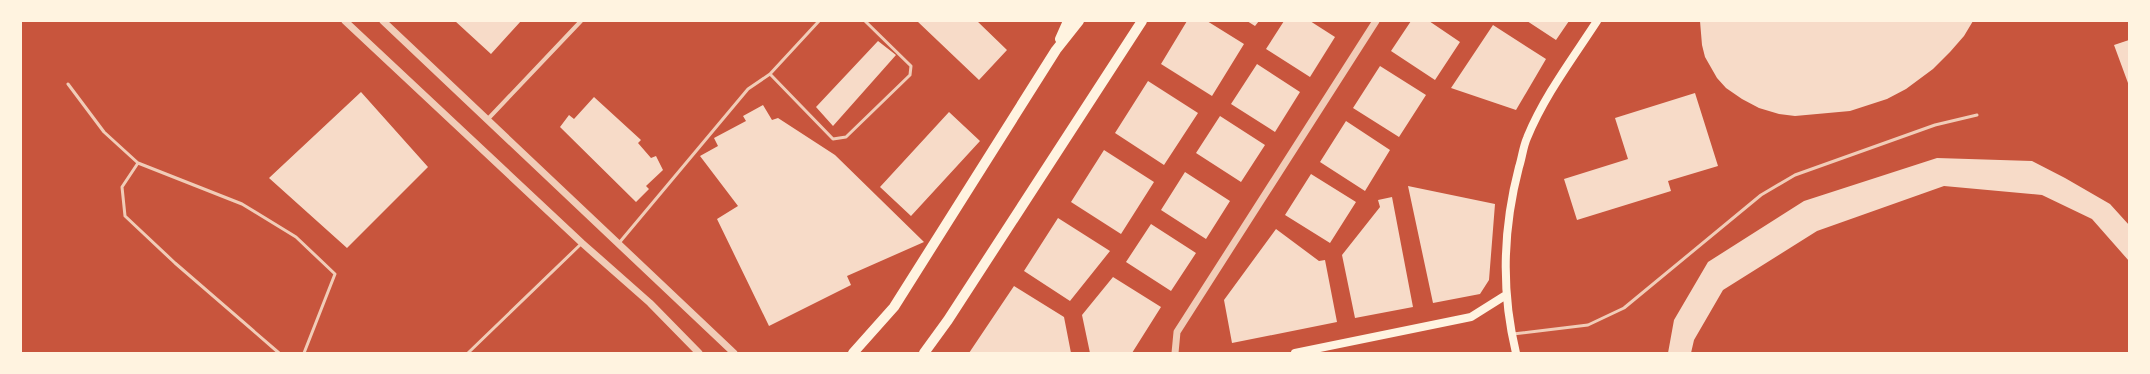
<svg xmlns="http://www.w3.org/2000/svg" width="2150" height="374" viewBox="0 0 2150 374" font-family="Commissioner,sans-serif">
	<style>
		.building { fill: #f7dbc8 }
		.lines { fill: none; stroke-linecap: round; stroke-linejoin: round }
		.service { stroke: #f1ccb7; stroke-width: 3 }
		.minor { stroke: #f1ccb7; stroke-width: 4 }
		.tertiary { stroke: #f1ccb7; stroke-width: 7 }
		.secondary { stroke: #fff3e0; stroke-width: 8 }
		.primary { stroke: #fff3e0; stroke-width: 10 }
	</style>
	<rect width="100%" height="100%" fill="#c8553d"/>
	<path class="building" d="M455 21H521L491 54Z
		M917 21H977L1007 50 979 80Z
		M1187 21H1207L1244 44 1212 96 1161 64Z
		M1247 21H1259L1255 26Z
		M1284 21H1310L1335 37 1310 77 1266 49Z
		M1411 21H1429L1460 42 1435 80 1391 51Z
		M1527 21H1569L1556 40Z
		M1700 21H1973L1964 36 1950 52 1933 69 1906 89 1887 99 1850 111 1795 116 1779 114 1759 108 1742 99 1726 88 1717 78 1705 57 1702 45Z
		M1493 25 1546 59 1516 110 1451 88Z
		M2129 40V82L2128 83 2114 45Z
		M878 41 896 55 833 126 816 107Z
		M1257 64 1300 92 1275 132 1231 104Z
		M1380 66 1426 95 1399 137 1353 108Z
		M1148 81 1198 113 1164 165 1115 133Z
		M361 92 428 167 347 248 269 178Z
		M1695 93 1718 166 1668 181 1671 191 1577 220 1564 179 1628 159 1615 118Z
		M594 97 641 140 638 143 651 158 656 156 663 170 646 186 649 189 636 202 560 127 569 115 574 119Z
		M763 105 772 120 778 118 835 155 924 242 847 276 851 285 769 326 717 219 738 206 700 156 718 146 714 138 746 121 743 116Z
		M949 112 980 141 911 216 880 187Z
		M1220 116 1265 145 1241 182 1196 153Z
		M1346 121 1390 150 1365 191 1320 162Z
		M1104 150 1154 182 1121 234 1071 202Z
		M1937 158 2032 161 2065 178 2110 204 2129 225V261L2092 219 2042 195 1944 186 1817 231 1723 290 1694 340 1691 353H1668L1674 320 1708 262 1804 201Z
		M1185 172 1230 201 1206 239 1161 210Z
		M1311 174 1356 202 1330 243 1285 215Z
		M1408 186 1495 204 1489 280 1480 294 1433 303Z
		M1392 197 1413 307 1355 318 1342 255 1380 207 1378 200Z
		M1058 218 1110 251 1070 301 1024 271Z
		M1151 224 1196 253 1171 291 1126 262Z
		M1276 229 1319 261 1325 260 1337 322 1232 343 1224 300Z
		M1113 277 1161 307 1132 353H1090L1082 315Z
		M1014 286 1064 317 1071 353H969Z"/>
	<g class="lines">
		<path class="service" d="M770 74 833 139 846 137 910 75 911 66 865 21
			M68 84 104 132 138 163 122 187 125 216 175 263 279 353
			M138 163 242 204 296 237 335 274 304 353
			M619 243 748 89 770 74 819 21
			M1513 334 1588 325 1624 308 1761 195 1795 175 1935 125 1977 115
			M468 353 582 243"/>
		<path class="minor" d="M487 120 581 21"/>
		<path class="tertiary" d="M345 21 582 243 650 303 699 353
			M383 21 734 353
			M1175 353 1177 332 1376 21"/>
		<path class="secondary" d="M1295 353 1471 317 1506 295
			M1516 353C1501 291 1503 228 1519 167 1522 158 1523 147 1527 138 1544 96 1573 58 1597 21"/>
		<path class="primary" d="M1060 39 1068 21
			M853 353 894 307 1056 50 1079 21
			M924 353 948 320 1142 21"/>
	</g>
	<rect width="2150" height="374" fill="none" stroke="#fff3e0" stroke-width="44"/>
</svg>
